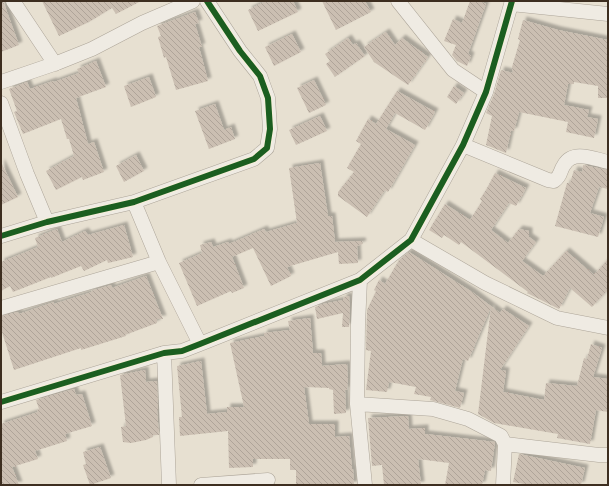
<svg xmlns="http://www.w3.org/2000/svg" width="609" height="486" viewBox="0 0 609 486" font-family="'Playfair Display',serif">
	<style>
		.building { fill: url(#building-back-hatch); filter: url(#shadow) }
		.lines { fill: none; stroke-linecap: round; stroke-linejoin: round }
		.street-casing { stroke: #ada599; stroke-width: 15 }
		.street { stroke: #efebe3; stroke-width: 14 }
		.cycleway-casing { stroke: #f7eed8; stroke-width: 8 }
		.cycleway { stroke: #1b5e20; stroke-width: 6 }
	</style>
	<defs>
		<pattern id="building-back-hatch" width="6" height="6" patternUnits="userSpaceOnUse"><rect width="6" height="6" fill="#cbbfb2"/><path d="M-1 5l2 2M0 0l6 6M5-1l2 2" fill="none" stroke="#afa499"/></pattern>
		<filter id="shadow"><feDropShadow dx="3.5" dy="-3.5" stdDeviation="1" flood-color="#0004"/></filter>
	</defs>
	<rect width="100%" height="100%" fill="#e7e0d1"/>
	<path class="building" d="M1 1H3L19 45 1 52Z
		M42 1H141L116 14 112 8 89 22 59 36Z
		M266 1H293L298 12 258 31 248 10Z
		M322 1H365L371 12 336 30Z
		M470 1H479L486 4 468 54 471 56 467 66 457 61 452 55 456 45 444 41 453 19 462 23Z
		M195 12 199 23 195 24 202 47H199L208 81 176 90 166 57 164 58 158 37 161 36 157 26Z
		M523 20 558 30 608 40V98H598V86L574 82V84H568L564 105 589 110 587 117 598 119 594 138 566 132 568 122 519 112 514 131H511L506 153 486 145 492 116 486 113 494 94 501 70 513 73 512 67 520 40 518 39Z
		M386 32 395 45 402 38 428 57 408 85 374 62 364 47Z
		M292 34 301 52 274 66 265 47Z
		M348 38 353 45 356 43 365 56 335 77 326 64 330 61 325 54Z
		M96 61 106 87 76 98 88 144 94 142 104 172 83 180 82 177 56 190 46 171 74 156 69 139H67L61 119 23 134 14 112 17 111 9 89 27 82 30 89 53 81 54 82 79 73 77 69Z
		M149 77 156 97 131 107 124 86Z
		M314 80 326 105 309 113 297 88Z
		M454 86 464 93 456 104 447 97Z
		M397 91 435 112 425 130 395 113 386 129 415 145 388 192 385 190 367 217 338 196V192L354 172 347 168 361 144 356 141 368 119 376 124Z
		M215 104 224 130 231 127 235 139 209 149 195 111Z
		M320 116 327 131 296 145 289 130Z
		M136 155 144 171 124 182 116 166Z
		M1 162 18 197 1 205Z
		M320 163 328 216H332L335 242 362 241 363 244 357 246 358 263 339 264 338 252 287 267 291 276 271 286 253 248 232 257 244 288 232 293 231 291 197 306 179 263 202 253 200 245 211 242 213 247 228 242 229 244 264 229 266 232 297 223 289 168Z
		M583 165 608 170V189L599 187 590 213 604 217 598 237 555 226 567 183H570L574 170 582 172Z
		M495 173 526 188 516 206 509 203 491 230 508 243 519 229 529 231V237L536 242 522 261 543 276 566 251 594 275 608 259V290L592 307 570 288 559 309 527 293 528 292 461 242 459 245 444 235 442 238 429 230 445 204 470 220 482 201 480 199 486 190Z
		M124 225 133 257 108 263 107 260 84 271 81 266 51 278V277L13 292 10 286 1 291V262L38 247 35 238 57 229 62 242 85 231 88 235Z
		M409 252 472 292 500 313 503 309 529 326 500 370 506 371 503 392 544 400 546 383 577 386 584 358 587 359 591 344 602 348 593 377 608 379V412L596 410 590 444 557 438 558 434 494 423 478 414 491 307 468 361 463 359 455 391 464 393 460 408 430 400 431 397 414 394 416 387 389 382 387 392 366 390 371 351 366 350 367 310 376 291 374 290 379 280 385 284 399 260Z
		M146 276 163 319H157V323L125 335 126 336 81 350V348L14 370 1 329V316L18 312 19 314 54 302V304L92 292 91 291 111 285 112 288Z
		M349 296 350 307 349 327H342L343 313 317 319 315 307 323 304 343 300 344 297Z
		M310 318 313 353H321L322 366 347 364 348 380 347 390H345L346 413 334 414 333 390 329 389V388L304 387 309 424H335V437L349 436 352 469H353L354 485H296V470H290V459H253V467L229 468 228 431 180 436 179 417H182L177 366 201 361 207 414 227 412V407H244L230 343 264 336V333L290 330 288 321Z
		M145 370 146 382 157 381 158 410H157L159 435H153V437L146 440 131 443 123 442 121 427 126 426 120 375Z
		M74 389 76 395 82 394 92 426 65 434 67 441 35 451 38 459 12 467 19 485H1V424L38 412 37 410 39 409 36 400Z
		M408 416 409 429 425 428V434L495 442 491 471 485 470 482 485H445L449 463 418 459 421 485H384L382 465 372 466 368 418Z
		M100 447 111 478 90 485 83 465 86 464 83 452Z
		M519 454 585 468 581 485H529L513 482Z"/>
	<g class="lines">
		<g class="street-casing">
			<path id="street" d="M13 1 55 64
				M398 1 453 70 486 92
				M511 4 608 14
				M1 82 57 63 92 49 142 23 193 1
				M1 103 27 174 47 222
				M463 145 548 180 554 181C562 175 559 172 564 165 573 149 594 159 608 162
				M134 202 159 262 200 344
				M1 236 47 222 134 202 254 159 267 148 270 129 268 98 260 76 240 51 207 1
				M411 240 485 283 557 318 608 328
				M360 280 358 325 357 404 365 485
				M1 308 159 262
				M164 353 169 485
				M1 402 164 353 182 351 200 344 360 280 411 240 463 145 486 92 512 1
				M357 404 433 409 468 419 501 436 505 444 599 455H608
				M201 485 268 480
				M503 485 505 444"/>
		</g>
		<use href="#street" class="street"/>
		<g class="cycleway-casing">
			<path id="cycleway" d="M1 236 47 222 134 202 254 159 267 148 270 129 268 98 260 76 240 51 207 1
				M1 402 164 353 182 351 200 344 360 280 411 240 463 145 486 92 512 1"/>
		</g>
		<use href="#cycleway" class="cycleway"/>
	</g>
	<rect width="609" height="486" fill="none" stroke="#3d2e20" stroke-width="4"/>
</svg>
